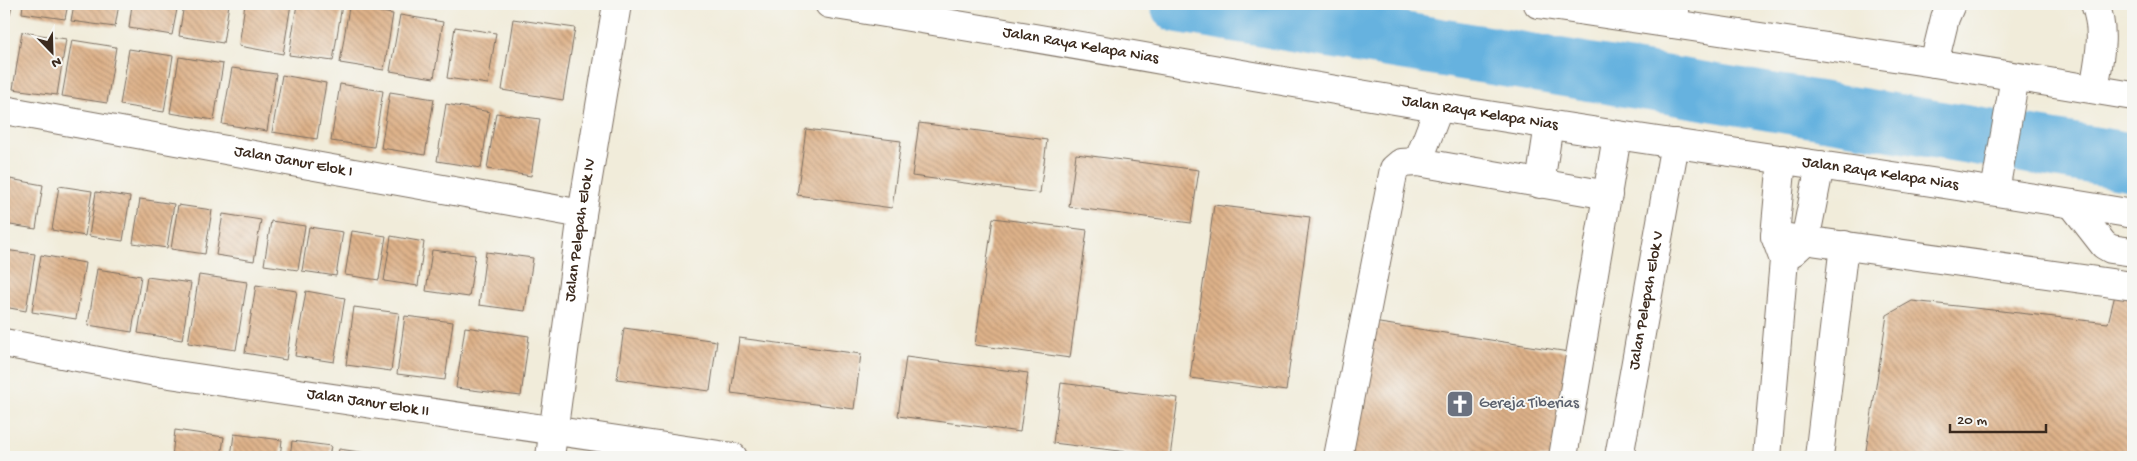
<svg xmlns="http://www.w3.org/2000/svg" width="2137" height="461" viewBox="0 0 2137 461" font-family="'Gochi Hand',sans-serif">
	<style>
		.lines { fill: none; stroke-linecap: round; stroke-linejoin: round }
		.river { stroke: #66b2df; stroke-width: 58 }
		.building { fill: url(#building-back-hatch) }
		.minor-casing { stroke: #7b6e60; stroke-width: 30 }
		.major-casing { stroke: #7b6e60; stroke-width: 30 }
		.minor { stroke: #fff; stroke-width: 28 }
		.major { stroke: #fff; stroke-width: 28 }
		.labels { text-anchor: middle; dominant-baseline: central; stroke-width: 4; stroke-linejoin: round; paint-order: stroke }
		.street-label { font-size: 16px; fill: #3b2a1e; stroke: #f6f6f2 }
		.worship-label { font-size: 16px; fill: #5b616d; stroke: #f6f6f2; text-anchor: start }
	</style>
	<defs>
		<pattern id="building-back-hatch" width="6" height="6" patternUnits="userSpaceOnUse" patternTransform="scale(1.25)"><rect width="6" height="6" fill="#deb28a"/><path d="M-1 5l2 2M0 0l6 6M5-1l2 2" fill="none" stroke="#b59170"/></pattern>
	</defs>
	<rect width="100%" height="100%" fill="#f6f6f2"/>
	<filter id="ink" filterUnits="userSpaceOnUse"><feTurbulence type="fractalNoise" baseFrequency=".02" numOctaves="2"/><feDisplacementMap in="SourceGraphic" scale="10" xChannelSelector="R" yChannelSelector="G"/><feConvolveMatrix kernelMatrix="1 2 1 2 8 2 1 2 1" color-interpolation-filters="sRGB"/></filter>
	<filter id="wash" filterUnits="userSpaceOnUse"><feTurbulence type="fractalNoise" baseFrequency=".0096" numOctaves="4" result="noise"/><feDisplacementMap in="SourceGraphic" scale="20" xChannelSelector="R" yChannelSelector="G"/><feGaussianBlur stdDeviation="1.12" result="paint"/><feColorMatrix in="noise" values="0 0 0 0 0 0 0 0 0 0 0 0 0 0 0 0 0 1.4 0 .05"/><feComposite in="paint" operator="in"/></filter>
	<g filter="url(#wash)">
		<rect width="100%" height="100%" fill="#f1ecda"/>
		<g class="lines">
			<path class="river" d="M1179 4 2133 162"/>
		</g>
		<g id="blocks">
			<path class="building" d="M4 4H12L10 15 4 14Z
				M23 4H68L65 19 22 13Z
				M74 4H119L115 27 71 21Z
				M132 4H178L172 35 129 28Z
				M184 4H229L223 43 179 36Z
				M245 4H291L283 54 239 46Z
				M297 4 342 5 333 61 289 55Z
				M349 7 393 14 384 70 340 63Z
				M400 15 443 22 434 78 390 71Z
				M513 19 575 28 563 100 502 90Z
				M455 27 496 33 488 84 447 78Z
				M22 32 66 39 57 95 13 89Z
				M72 40 116 47 107 103 62 96Z
				M129 49 173 56 164 112 120 105Z
				M179 57 223 64 214 120 170 113Z
				M232 68 276 74 267 131 222 124Z
				M282 75 326 83 317 139 272 132Z
				M340 84 383 91 374 147 331 141Z
				M390 92 434 99 425 155 381 148Z
				M446 104 490 112 481 168 437 161Z
				M496 113 540 119 531 176 487 169Z
				M919 123 1047 140 1040 193 912 176Z
				M806 129 901 141 892 208 797 195Z
				M1076 154 1199 170 1191 223 1069 207Z
				M10 179 43 185 36 229 4 224Z
				M59 186 92 191 85 236 52 230Z
				M96 192 130 197 123 241 89 236Z
				M140 199 174 204 167 248 133 243Z
				M178 205 212 210 205 254 171 249Z
				M1214 205 1310 217 1286 391 1190 378Z
				M223 214 261 220 254 261 216 255Z
				M993 218 1087 230 1070 358 975 345Z
				M271 221 305 226 298 270 264 265Z
				M309 227 343 232 336 276 302 271Z
				M352 231 386 236 379 280 345 275Z
				M391 236 424 242 418 286 384 281Z
				M4 250 35 254 26 311 4 307Z
				M432 250 475 255 469 297 426 291Z
				M486 252 533 258 525 311 479 305Z
				M41 255 85 263 76 319 32 312Z
				M97 269 141 276 132 332 88 325Z
				M199 275 247 282 236 350 188 343Z
				M147 277 191 283 182 340 138 333Z
				M256 285 297 291 286 360 245 353Z
				M306 291 345 298 334 362 295 356Z
				M2115 295 2133 298V457H1865L1887 315 1912 301 2108 323Z
				M354 307 399 313 391 371 346 365Z
				M405 316 453 322 445 380 397 374Z
				M1373 322 1569 352 1553 457H1351Z
				M465 327 529 336 521 396 456 388Z
				M624 328 717 341 710 391 617 379Z
				M739 338 861 354 854 409 731 393Z
				M906 357 1028 373 1020 432 898 416Z
				M1061 383 1178 398 1170 457 1053 443Z
				M175 430 224 437 221 457H172Z
				M234 434 282 440 280 457H231Z
				M292 441 331 446 329 457H290Z
				M339 449 380 455 379 457H337Z"/>
		</g>
	</g>
	<g filter="url(#ink)">
		<use href="#blocks" fill-opacity="0" stroke="#7b6e60" stroke-width="1"/>
		<g class="lines">
			<g class="minor-casing">
				<g id="minor">
					<path d="M1673 24 1676 4"/>
					<path d="M1934 63 1945 18 1951 4"/>
					<path d="M2094 89C2099 60 2106 32 2095 4"/>
					<path id="s1" d="M4 110 582 214"/>
					<path d="M1418 162 1439 107"/>
					<path d="M1540 184 1549 124"/>
					<path d="M2072 204 2104 245 2111 249 2133 252"/>
					<path d="M1775 236 2133 286"/>
					<path d="M1793 252 1805 241 1820 165"/>
					<path id="s2" d="M4 343 156 372 733 457"/>
					<path id="s3" d="M550 457 582 214 617 4"/>
					<path d="M1338 457 1394 169 1401 163 1418 162 1608 195"/>
					<path d="M1563 457 1617 136"/>
					<path id="s4" d="M1619 457 1675 143"/>
					<path d="M1767 457 1784 260 1775 236 1782 159"/>
					<path d="M1819 457 1844 245"/>
				</g>
			</g>
			<g class="major-casing">
				<g id="major">
					<path id="s5" d="M829 4C1032 36 1235 74 1438 107 1669 145 1902 175 2133 214"/>
					<path d="M1538 4 1934 63 2133 96"/>
					<path d="M1995 191 2015 77"/>
				</g>
			</g>
			<use href="#minor" class="minor"/>
			<use href="#major" class="major"/>
		</g>
	</g>
	<defs>
		<g id="church-square" transform="scale(1.4375)"><rect x="-9" y="-9" width="18" height="18" rx="4" fill="#6b7280" stroke="#f6f6f2"/><path d="M-1.2-6h2.4v3.5h3.3v2.4h-3.3V6h-2.4V-.1h-3.3v-2.4h3.3Z" fill="#fff"/></g>
	</defs>
	<g fill-rule="evenodd">
		<use href="#church-square" x="1460" y="404"/>
	</g>
	<g class="labels">
		<g class="street-label">
			<text stroke="none"><textPath href="#s5" startOffset="255">Jalan Raya Kelapa Nias</textPath></text>
			<text stroke="none"><textPath href="#s5" startOffset="660">Jalan Raya Kelapa Nias</textPath></text>
			<text stroke="none"><textPath href="#s1" startOffset="294">Jalan Janur Elok I</textPath></text>
			<text stroke="none"><textPath href="#s5" startOffset="1065">Jalan Raya Kelapa Nias</textPath></text>
			<text stroke="none"><textPath href="#s3" startOffset="229">Jalan Pelepah Elok IV</textPath></text>
			<text stroke="none"><textPath href="#s4" startOffset="159">Jalan Pelepah Elok V</textPath></text>
			<text stroke="none"><textPath href="#s2" startOffset="369">Jalan Janur Elok II</textPath></text>
		</g>
		<g class="worship-label">
			<text x="1479" y="404">Gereja Tiberias</text>
		</g>
	</g>
	<rect width="2137" height="461" fill="none" stroke="#f6f6f2" stroke-width="20"/>
	<g transform="translate(52 52) rotate(157)" stroke="#f6f6f2" stroke-width="4" paint-order="stroke">
	<path d="M0-4L9 19L0 12L-9 19Z" fill="#3b2a1e"/>
	<text y="-8" font-size="14" font-weight="bold" text-anchor="middle" fill="#3b2a1e">N</text>
	</g>
	<path d="M1950 424v8h96v-8" fill="none" stroke="#3b2a1e" stroke-width="2.5"/>
	<text x="1957" y="424" font-size="15" fill="#3b2a1e" stroke="#f6f6f2" stroke-width="4" paint-order="stroke">20 m</text>
</svg>
